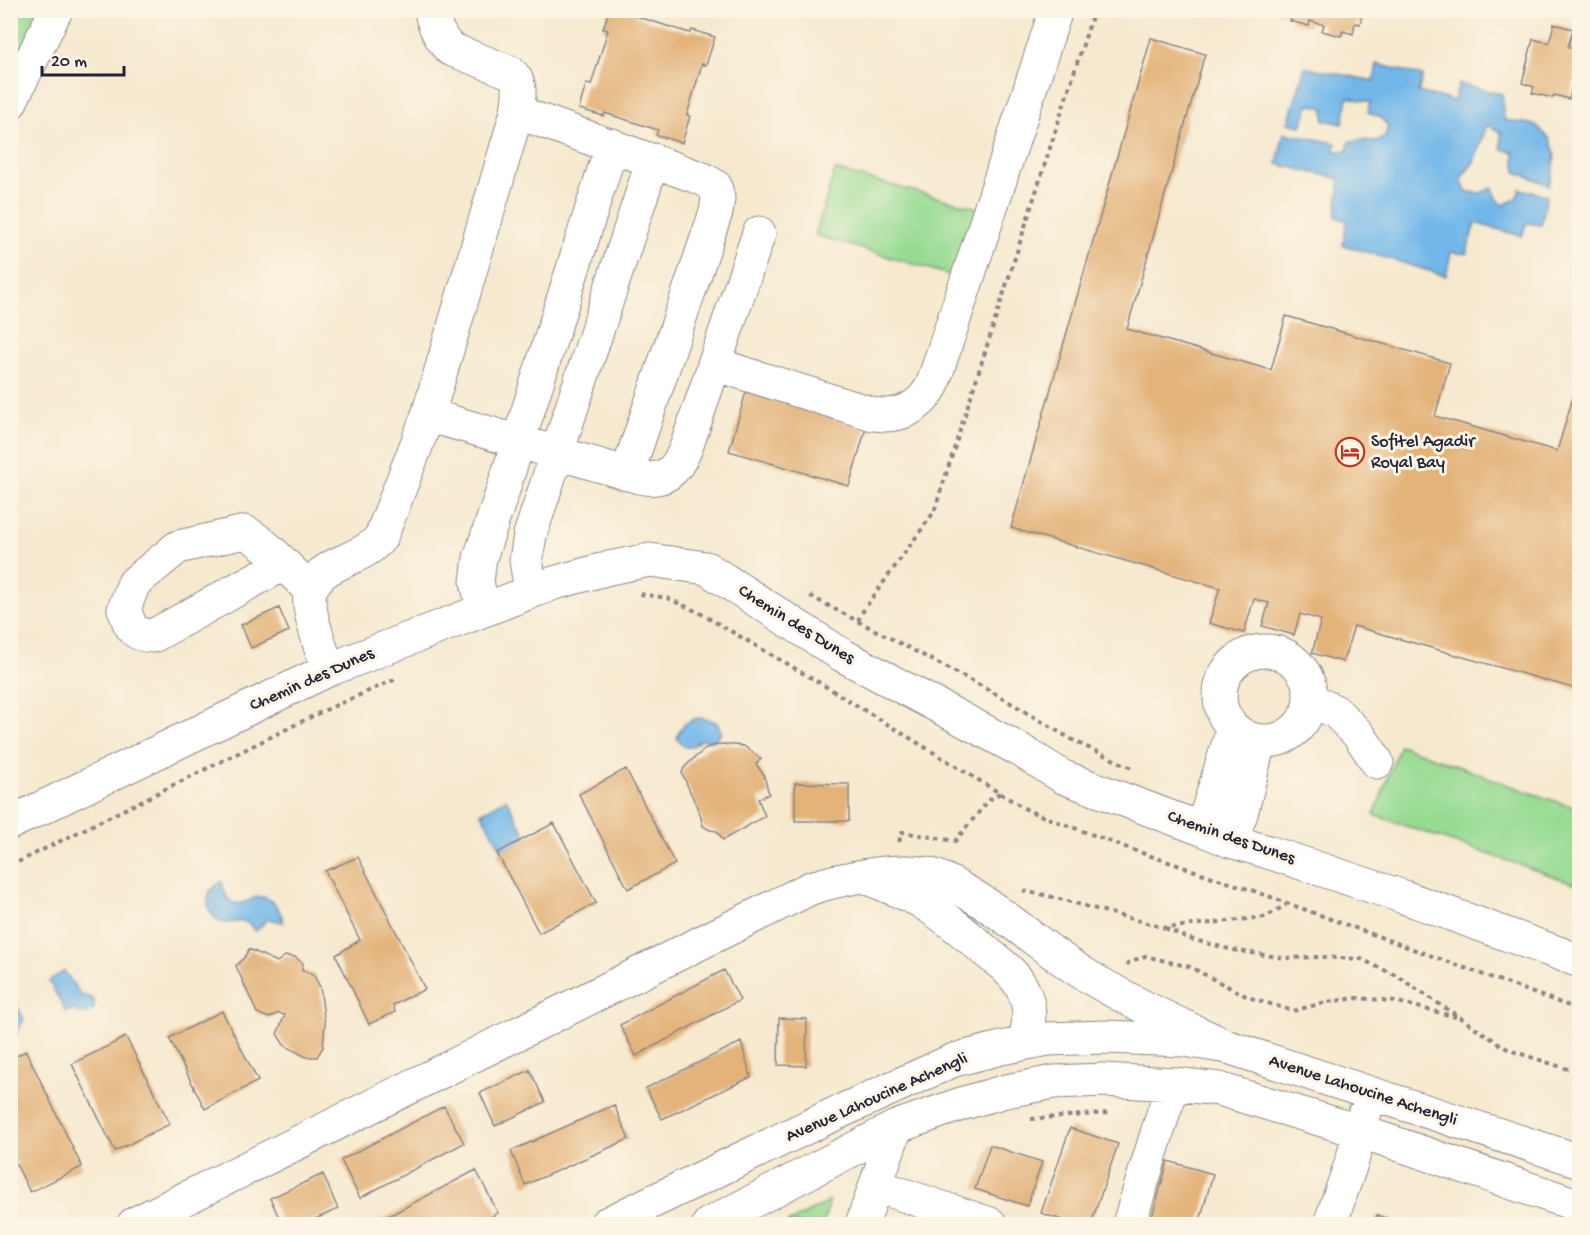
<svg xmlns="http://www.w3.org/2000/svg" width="1590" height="1235" viewBox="0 0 1590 1235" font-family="'Gochi Hand',sans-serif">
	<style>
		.green { fill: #97db93; stroke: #5c7e67; stroke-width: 1.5 }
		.water { fill: #72b7e9; stroke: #4a6c92; stroke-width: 1.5 }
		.building { fill: #e3b37a }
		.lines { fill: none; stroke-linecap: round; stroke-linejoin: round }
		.minor-casing { stroke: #8c8685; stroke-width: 35 }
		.path { stroke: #8c8685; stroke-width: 4; stroke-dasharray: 4.5 4.5; stroke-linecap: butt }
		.minor { stroke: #fff; stroke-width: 33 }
		.labels { text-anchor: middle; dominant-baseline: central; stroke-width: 6; stroke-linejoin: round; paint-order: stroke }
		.poi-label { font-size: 18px; fill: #22223b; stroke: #fcf5e5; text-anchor: start }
		.street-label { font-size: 18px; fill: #22223b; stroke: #fcf5e5 }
	</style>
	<rect width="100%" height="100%" fill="#fcf5e5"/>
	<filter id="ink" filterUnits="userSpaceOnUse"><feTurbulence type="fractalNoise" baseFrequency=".0167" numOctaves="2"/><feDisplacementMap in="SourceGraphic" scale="12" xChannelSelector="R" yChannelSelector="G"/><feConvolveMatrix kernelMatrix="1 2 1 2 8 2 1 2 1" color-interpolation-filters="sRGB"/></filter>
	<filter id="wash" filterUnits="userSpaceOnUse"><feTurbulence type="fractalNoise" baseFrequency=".008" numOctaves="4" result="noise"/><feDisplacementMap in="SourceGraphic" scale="24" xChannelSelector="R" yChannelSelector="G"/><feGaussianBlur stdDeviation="1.35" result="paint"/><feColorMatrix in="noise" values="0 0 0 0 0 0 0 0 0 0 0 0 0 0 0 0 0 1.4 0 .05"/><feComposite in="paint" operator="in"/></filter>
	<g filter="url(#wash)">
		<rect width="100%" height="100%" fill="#f6e9cf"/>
		<path class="green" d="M11 11H42L11 76Z
			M835 170 981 209 960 278 815 235Z
			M1400 745 1528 792 1579 809V885L1374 815Z
			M830 1201 823 1224H786Z"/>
		<path class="water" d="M1377 64 1423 76 1418 92 1454 101 1459 84 1502 94 1504 120 1536 125 1550 139 1555 153 1553 172 1549 185 1516 172 1514 152 1501 149V132L1487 125 1474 162 1461 178 1466 192 1480 193 1493 188 1496 198 1503 205 1516 199 1520 189 1547 195 1541 225 1526 223 1522 236 1475 223 1466 254 1451 252 1446 276 1343 245 1347 221 1336 217 1340 179 1277 164 1284 133 1336 143 1335 151H1347L1350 141 1364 140 1377 142 1385 137 1388 126 1380 117 1368 112 1370 102 1348 97 1343 124 1324 120V108L1309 104 1301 126 1288 123 1305 67 1374 81Z
			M698 718C710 719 718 719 721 732L714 741 700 740C690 750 684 750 677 738 681 725 685 722 698 718Z
			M506 799 529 841 505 856 481 813Z
			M222 881C224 894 229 908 245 902 249 901 254 897 258 897 273 896 281 910 283 922L268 919 255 932C252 927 251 924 246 922 238 919 234 924 227 923 211 922 203 903 211 890 214 887 219 883 222 881Z
			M64 971 81 995 89 997 94 1000V1009C86 1016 81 1015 72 1009L66 1012 49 981Z
			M11 1001 18 1008 24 1019 18 1031 11 1039Z"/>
		<g id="blocks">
			<path class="building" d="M609 10H633L636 11 635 16 690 33 692 30 715 37 706 65 702 64 687 115 690 116 682 143 656 135 658 130 605 113 604 116 579 109 586 84 591 85 608 30 603 29Z
				M1275 10H1363L1360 24 1355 23 1353 34 1343 31 1341 36 1322 31 1324 25 1310 21 1309 26 1290 21 1292 16Z
				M1554 24 1573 29 1568 47 1580 50V78L1575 77 1569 99 1554 95 1553 98 1532 93 1534 87 1522 83 1533 39 1549 43Z
				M1151 38 1205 54 1127 329 1271 370 1286 316 1450 363 1435 416 1557 451 1580 374V690L1354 626 1343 662 1312 653 1321 620 1300 614 1294 635 1262 626 1269 603 1254 599 1244 633 1209 623 1220 588 1011 528Z
				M746 392 866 428 849 486 729 451Z
				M279 608 289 631 251 648 241 625Z
				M722 744 744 746 761 759 756 764 764 775 769 794 758 799 765 816 723 840 717 831 710 830 703 826 700 814 682 773 684 768 694 758 708 747Z
				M626 769 675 864 628 889 579 794Z
				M795 783 849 784V821H795Z
				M554 823 596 903 539 933 497 853Z
				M358 857 425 989 393 1005 395 1012 369 1024 336 955 360 940 325 871Z
				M249 949 277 962 285 956 295 957 303 963 302 970 313 974 320 987 325 1024 323 1047 317 1057H306L284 1045 277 1034 285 1015 279 1013 269 1018 257 1013 236 966 245 957Z
				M724 970 740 1000 636 1056 620 1025Z
				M222 1011 258 1081 205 1109 169 1038Z
				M779 1018 807 1019 806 1066 778 1065Z
				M126 1037 170 1124 115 1151 72 1064Z
				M741 1042 751 1077 662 1119 646 1088Z
				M26 1051 82 1167 30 1192 10 1152V1059Z
				M530 1070 545 1102 495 1126 480 1093Z
				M614 1105 629 1139 525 1185 511 1151Z
				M444 1106 464 1143 360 1198 341 1160Z
				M1070 1128 1118 1144 1091 1224H1075L1041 1213Z
				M990 1145 1042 1162 1027 1206 975 1189Z
				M1168 1161 1213 1174 1199 1224H1150Z
				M476 1170 498 1213 476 1224H378L377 1222Z
				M323 1174 338 1209 304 1224H282L270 1198Z
				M1377 1215 1403 1224H1374Z"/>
		</g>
	</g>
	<g filter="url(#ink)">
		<use href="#blocks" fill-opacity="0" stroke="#8c8685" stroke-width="1.5"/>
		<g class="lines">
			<g class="minor-casing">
				<path id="minor" d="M10 103 56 10
					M517 112 703 179 715 186 718 198 716 212 627 474
					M714 364 873 414C899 418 919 409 932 386L1056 10
					M428 415 639 477C665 483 676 471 686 448L759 233
					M283 564 153 636C131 635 131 627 124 609L134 583 178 547 245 532C270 546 289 570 310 590
					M531 591 526 560 530 535 653 160
					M483 609 477 582 480 558 503 490 612 145
					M1220 696a45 45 0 1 1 90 0a45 45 0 1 1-90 0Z
					M328 670C323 653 304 604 311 589 316 577 326 569 338 564 354 556 370 551 381 537L428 415 517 112C519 96 523 83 510 72L450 49C441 39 433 25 431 10
					M1311 700 1336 712 1359 735 1377 762
					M10 823 328 670 554 583 609 568 650 560 706 568 842 655 1020 750 1063 777 1202 829 1230 841 1268 852 1404 897 1580 961
					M1202 829 1233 729
					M1230 841 1241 814 1259 742
					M866 877C884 885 903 892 920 901 945 916 967 935 989 954 1002 964 1016 975 1023 990 1032 1008 1030 1026 1023 1044
					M877 1186 990 1224
					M134 1224 811 888C840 879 898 867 928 874 939 877 951 883 961 889 1007 914 1045 951 1089 977 1134 1004 1181 1025 1228 1047
					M606 1224 828 1117 954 1060 1001 1048 1048 1039 1106 1037 1184 1040 1228 1047 1580 1161
					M709 1224 896 1127 964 1103 1006 1091 1054 1082 1103 1080 1174 1084 1219 1089 1359 1131 1580 1206
					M862 1224 896 1127
					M1129 1224 1164 1111 1174 1084
					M1330 1224 1352 1161 1365 1112"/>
			</g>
			<path class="path" d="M1545 14 1546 10
				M640 594 667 598 698 612 825 686 1029 811 1136 851 1254 891 1580 1010
				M810 596 989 690 1076 742 1132 768
				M858 621 863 611 934 512 1094 10
				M899 842 902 832 955 841 989 800 1000 793
				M10 866 323 711 396 679
				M1023 891 1045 895 1165 928 1265 917 1286 905
				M1165 928 1190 939 1233 950 1284 958 1323 957 1361 959 1397 976 1509 1050 1580 1073
				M1127 965 1129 962 1145 956 1190 967 1248 997 1293 1011 1327 1002 1357 998 1394 1001 1456 1017
				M1031 1119 1108 1113
				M1578 1130 1580 1121"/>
			<use href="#minor" class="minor"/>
		</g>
	</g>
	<defs>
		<g id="hotel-ring" transform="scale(1.5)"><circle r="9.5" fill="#fcf5e5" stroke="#c8321e" stroke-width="1.5"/><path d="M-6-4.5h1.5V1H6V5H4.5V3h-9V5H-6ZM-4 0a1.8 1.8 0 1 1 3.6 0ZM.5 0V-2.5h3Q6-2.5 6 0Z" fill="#c8321e"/></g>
	</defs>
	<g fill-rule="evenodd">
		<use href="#hotel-ring" x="1350" y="452"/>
	</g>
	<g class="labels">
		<g class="poi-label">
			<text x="1371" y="442">Sofitel Agadir<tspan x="1371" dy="21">Royal Bay</tspan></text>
		</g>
		<g class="street-label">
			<text transform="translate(796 625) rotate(32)">Chemin des Dunes</text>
			<text transform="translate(312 680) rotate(-24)">Chemin des Dunes</text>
			<text transform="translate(1231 838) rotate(19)">Chemin des Dunes</text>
			<text transform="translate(1363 1091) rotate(18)">Avenue Lahoucine Achengli</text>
			<text transform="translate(877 1098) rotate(-24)">Avenue Lahoucine Achengli</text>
		</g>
	</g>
	<rect width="1590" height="1235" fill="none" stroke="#fcf5e5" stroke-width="36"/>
	<path d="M42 66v9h82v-9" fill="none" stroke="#22223b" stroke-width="3"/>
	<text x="51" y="66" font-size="18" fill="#22223b" stroke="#fcf5e5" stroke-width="4.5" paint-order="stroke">20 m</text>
</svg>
